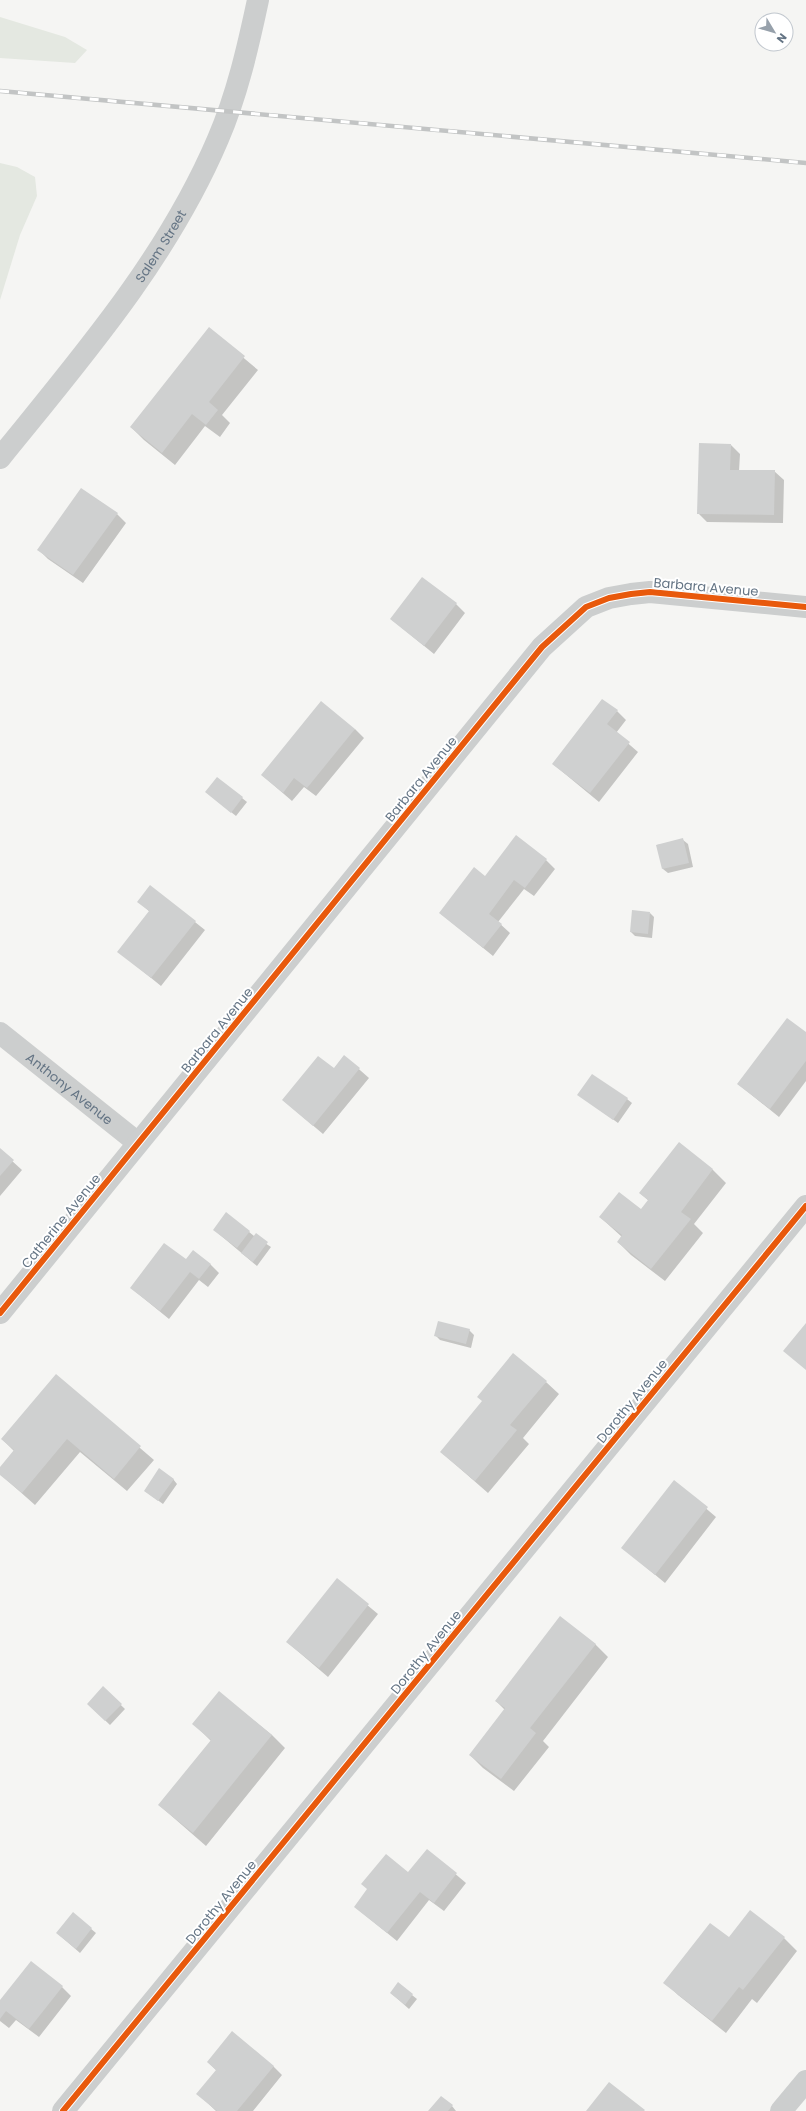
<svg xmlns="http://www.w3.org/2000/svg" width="806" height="2111" viewBox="0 0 806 2111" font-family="Poppins,sans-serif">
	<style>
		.green { fill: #e4e8e1 }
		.shadow { fill: #0003 }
		.building { fill: #cfd0d0 }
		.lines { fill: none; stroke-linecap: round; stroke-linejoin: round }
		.minor { stroke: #cccece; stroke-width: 22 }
		.rail-casing { stroke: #c2c4c4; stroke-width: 4.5 }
		.rail { stroke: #fff; stroke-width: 3; stroke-dasharray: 9; stroke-linecap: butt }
		.cycleway-casing { stroke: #fff; stroke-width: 8 }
		.cycleway { stroke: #e8590c; stroke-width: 6 }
		.labels { text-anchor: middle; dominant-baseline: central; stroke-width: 4; stroke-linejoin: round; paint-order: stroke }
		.street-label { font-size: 13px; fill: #647484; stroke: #fff }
	</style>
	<rect width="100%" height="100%" fill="#f5f5f3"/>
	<path class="green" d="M0 17 65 37 87 50 75 63 0 58Z
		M0 163 17 167 35 177 37 196 20 235 0 300Z"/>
	<path class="shadow" d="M209 329 258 370 222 415 230 423 220 437 205 426 175 465 144 440 131 427Z
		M731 445 740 454 739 471H774L784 480 783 523 707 522 698 513Z
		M117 514 126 523 83 583 48 559 39 550Z
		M456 604 465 613 434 654 391 619Z
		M617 711 626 720 616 733 638 752 599 802 553 764Z
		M355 729 364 738 316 796 304 787 292 801 262 775Z
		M217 778 247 802 236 816 211 796Z
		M683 840 688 844 693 867 668 873 663 869 657 845Z
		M546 860 555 869 534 896 524 889 498 922 510 933 493 956 440 913 485 877Z
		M151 887 205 930 161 986 119 952 150 912 139 902Z
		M650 913 654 917 652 938 635 936 631 932Z
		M806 1034V1081L779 1117 738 1084Z
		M344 1056 369 1078 323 1134 283 1100 334 1069Z
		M579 1095 627 1099 632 1103 618 1123Z
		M679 1144 713 1170 726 1183 694 1224 703 1233 665 1281 631 1255 618 1242 622 1237 600 1217 641 1211 649 1201 640 1193Z
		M0 1150 22 1170 0 1196Z
		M227 1214 254 1236 271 1247 257 1266 219 1234Z
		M186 1261 210 1264 219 1273 208 1287 199 1280 169 1319 131 1288Z
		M469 1330 474 1335 471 1348 440 1340 436 1336Z
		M56 1376 154 1460 127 1491 80 1452 35 1505 0 1474V1469L14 1451 2 1439Z
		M546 1382 559 1394 523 1438 529 1444 488 1493 441 1452Z
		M173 1479 177 1484 163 1504 145 1491Z
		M675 1482 716 1517 665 1583 623 1548Z
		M337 1580 378 1614 328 1677 287 1642Z
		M595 1644 608 1657 543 1741 549 1747 514 1791 483 1768 470 1755 505 1710 496 1701Z
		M103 1688 125 1709 110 1725 88 1704Z
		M219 1693 272 1735 285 1748 206 1846 159 1805 211 1741 194 1724Z
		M427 1850 466 1883 444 1911 429 1900 397 1941 355 1907 409 1874Z
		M73 1914 96 1933 80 1953 57 1933Z
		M784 1938 797 1951 757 2003 752 1999 726 2033 678 1995 665 1982 729 1939Z
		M398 1984 417 1999 409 2009 391 1993Z
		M62 1987 71 1996 39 2037 16 2020 9 2028 0 2021V2002Z
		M208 2062 273 2066 282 2075 253 2111H216L198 2094 217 2071Z
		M452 2106 456 2111H430Z"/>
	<path class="building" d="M209 327 245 356 209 402 218 410 206 425 192 414 162 453 130 427Z
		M699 443 731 444 730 470H775L774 515 697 514Z
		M81 488 118 513 73 575 37 550Z
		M422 577 457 603 424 646 390 619Z
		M602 699 618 710 607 724 630 742 590 793 552 764Z
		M321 701 355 729 307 788 294 778 283 793 261 775Z
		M217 777 243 797 231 813 205 792Z
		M516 835 547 859 525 888 514 880 489 914 502 924 483 948 439 913 474 867 485 876Z
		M683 838 689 863 662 869 656 845Z
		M150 885 196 921 151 978 117 952 149 911 137 902Z
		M632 910 650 912 648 934 630 932Z
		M787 1018 806 1032V1061L770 1109 737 1084Z
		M344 1055 360 1068 313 1126 282 1100 318 1056 334 1068Z
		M592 1074 628 1098 613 1120 577 1095Z
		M679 1142 713 1169 681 1212 691 1219 651 1269 617 1242 622 1235 599 1217 619 1192 641 1209 648 1200 639 1193Z
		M0 1148 14 1160 0 1176Z
		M226 1212 250 1231 237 1248 213 1230Z
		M256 1233 268 1242 253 1262 241 1253Z
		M164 1243 186 1259 193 1250 211 1264 199 1279 190 1272 160 1311 130 1288Z
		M438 1321 470 1329 466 1344 434 1336Z
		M806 1323V1370L783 1351Z
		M513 1353 547 1381 510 1425 517 1430 475 1481 440 1452 482 1401 477 1397Z
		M56 1374 141 1446 114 1479 67 1439 22 1493 0 1475V1467L14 1450 1 1439Z
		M159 1468 174 1479 158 1501 144 1491Z
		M674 1480 708 1507 655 1575 621 1548Z
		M337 1578 369 1604 319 1668 286 1642Z
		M560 1616 596 1644 530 1728 536 1733 501 1779 469 1755 505 1708 495 1701Z
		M103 1686 122 1704 105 1721 87 1704Z
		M219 1691 272 1735 193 1833 158 1805 211 1740 192 1724Z
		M427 1849 457 1873 434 1903 420 1892 387 1933 354 1907 367 1889 361 1884 386 1854 408 1872Z
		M750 1910 785 1937 743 1990 739 1987 712 2021 663 1983 710 1923 729 1937Z
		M73 1912 92 1928 76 1949 56 1933Z
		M31 1961 63 1986 29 2029 6 2011 0 2019V2000Z
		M398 1982 413 1994 405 2005 390 1993Z
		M232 2031 274 2066 237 2111H217L196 2094 216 2070 207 2062Z
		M609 2082 645 2110 644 2111H586Z
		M441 2096 453 2105 448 2111H428Z"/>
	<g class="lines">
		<g class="minor">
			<path id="s1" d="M0 458C81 358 167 259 218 139 237 95 248 47 258 0"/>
			<path id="s2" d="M0 1033 138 1143"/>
			<path d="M0 1313 542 647 586 607 609 598 631 594 650 592 806 607"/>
			<path d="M63 2111 806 1206"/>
			<path d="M781 2111 806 2081"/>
		</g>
		<g class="rail-casing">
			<path id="rail" d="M0 91 806 163"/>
		</g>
		<use href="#rail" class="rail"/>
		<g class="cycleway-casing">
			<path id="cycleway" d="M0 1313 542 647 586 607 609 598 631 594 650 592 806 607
				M63 2111 806 1206"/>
		</g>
		<use href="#cycleway" class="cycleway"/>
	</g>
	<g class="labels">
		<g class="street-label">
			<text stroke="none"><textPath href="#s1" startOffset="266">Salem Street</textPath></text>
			<text transform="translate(706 587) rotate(5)">Barbara Avenue</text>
			<text transform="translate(421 779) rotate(-51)">Barbara Avenue</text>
			<text transform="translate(217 1030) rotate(-51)">Barbara Avenue</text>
			<text stroke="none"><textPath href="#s2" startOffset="89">Anthony Avenue</textPath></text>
			<text transform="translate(61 1221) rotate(-51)">Catherine Avenue</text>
			<text transform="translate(632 1401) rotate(-51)">Dorothy Avenue</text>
			<text transform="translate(426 1652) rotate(-51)">Dorothy Avenue</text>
			<text transform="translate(221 1902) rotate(-51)">Dorothy Avenue</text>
		</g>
	</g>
	<g transform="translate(774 32) rotate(128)"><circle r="19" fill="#ffffff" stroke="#c1c7ce"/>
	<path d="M0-3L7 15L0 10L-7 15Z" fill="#97a1ab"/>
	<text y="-6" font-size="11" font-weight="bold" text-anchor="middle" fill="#647484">N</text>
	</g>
</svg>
